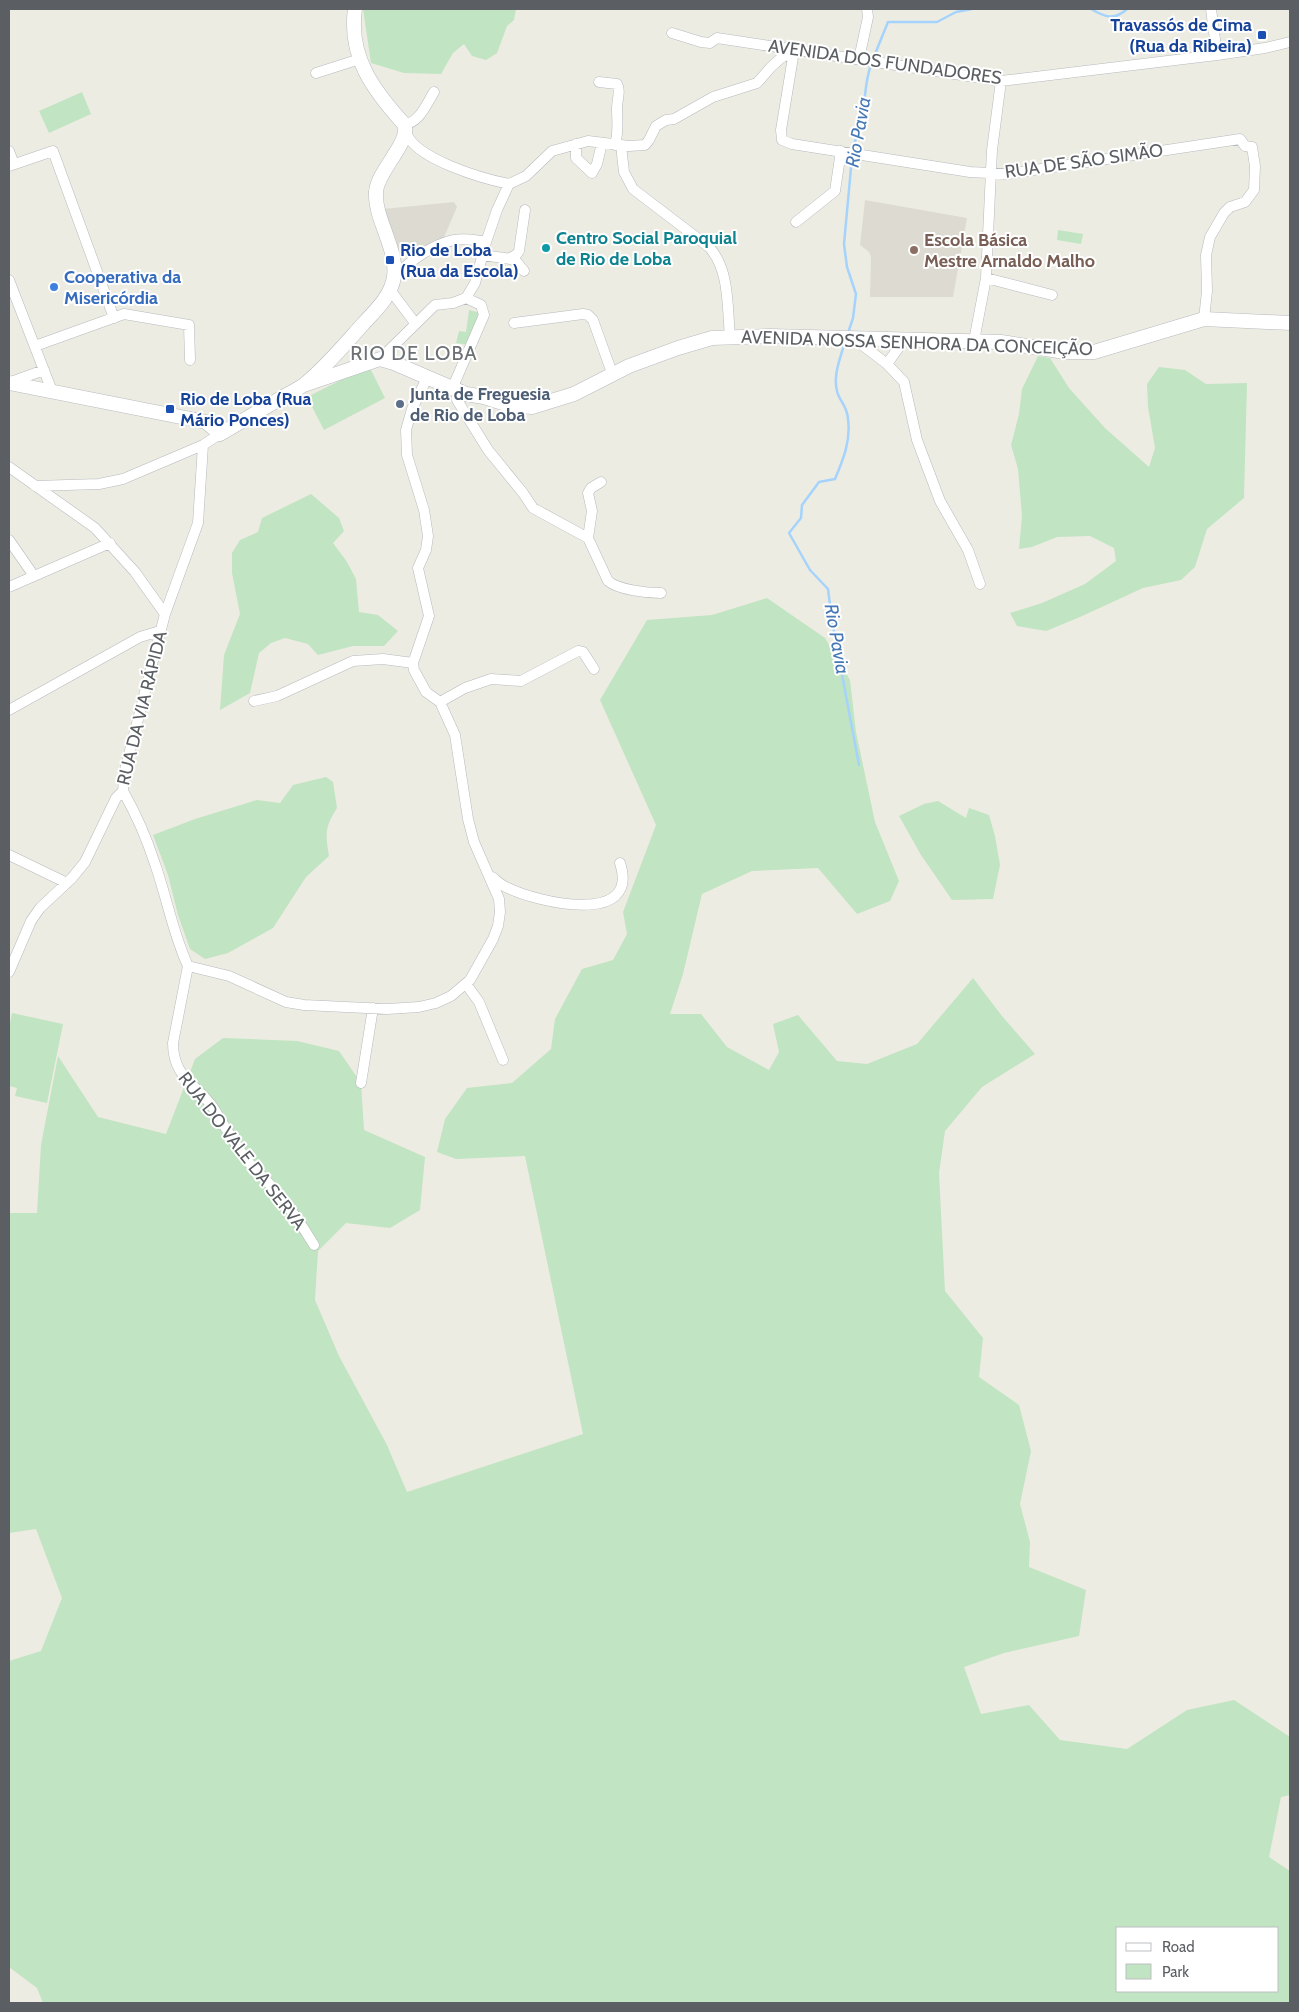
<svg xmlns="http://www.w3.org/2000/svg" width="1299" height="2012" viewBox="0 0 1299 2012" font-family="Cabin,sans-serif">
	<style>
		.education { fill: #dddbd1 }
		.green { fill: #c1e4c2; fill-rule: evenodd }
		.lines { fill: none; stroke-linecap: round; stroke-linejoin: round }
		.stream { stroke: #a5d3fb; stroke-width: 2.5 }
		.street-casing { stroke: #b6b9bd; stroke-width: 11 }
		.secondary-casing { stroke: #b7babf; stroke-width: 15 }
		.street { stroke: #fff; stroke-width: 10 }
		.secondary { stroke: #fff; stroke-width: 14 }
		.transit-dot { fill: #1a4fb4; stroke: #fff; stroke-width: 2 }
		.culture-dot { fill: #0f9aa8; stroke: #fff; stroke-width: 2 }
		.education-dot { fill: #8d6e63; stroke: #fff; stroke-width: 2 }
		.shop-dot { fill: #3f7fe0; stroke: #fff; stroke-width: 2 }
		.service-dot { fill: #5c6f8a; stroke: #fff; stroke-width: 2 }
		.labels { text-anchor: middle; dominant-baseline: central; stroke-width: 4; stroke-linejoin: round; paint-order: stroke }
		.transit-label { font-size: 18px; font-weight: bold; fill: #164399; stroke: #fff; text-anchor: start }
		.street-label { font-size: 18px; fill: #5b5f63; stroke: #fff }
		.culture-label { font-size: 18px; font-weight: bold; fill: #0d838f; stroke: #fff; text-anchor: start }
		.education-label { font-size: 18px; font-weight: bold; fill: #785e54; stroke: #fff; text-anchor: start }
		.shop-label { font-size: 18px; font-weight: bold; fill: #366cbe; stroke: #fff; text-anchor: start }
		.service-label { font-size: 18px; font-weight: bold; fill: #4e5e75; stroke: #fff; text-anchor: start }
		.water-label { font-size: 19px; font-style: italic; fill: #4679b5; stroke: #fff }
		.quarter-label { font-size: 20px; letter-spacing: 1px; fill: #6c7175; stroke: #fff }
	</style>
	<rect width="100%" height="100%" fill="#edece3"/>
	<path class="education" d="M865 200 967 218 953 297H870L871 257 869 252 860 245Z
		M454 202 457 207 442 242 411 259 397 253 383 209Z"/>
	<path class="green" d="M363 9H516L514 20 507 26 497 53 486 60 472 56 464 44 453 53 441 74 404 73 371 63Z
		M82 92 91 114 49 133 39 111Z
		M1058 230 1083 234 1081 244 1057 240Z
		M469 310 481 313 469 345 456 343 459 331 466 332Z
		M1038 356 1050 358 1069 388 1105 428 1149 467 1155 448 1148 407 1147 384 1159 367 1185 370 1206 384 1247 383 1244 498 1207 529 1195 567 1181 580 1143 588 1080 617 1046 631 1017 626 1010 613 1042 603 1085 584 1116 561 1114 548 1090 536 1057 537 1032 547 1019 549 1022 516 1018 469 1011 445 1019 414 1022 389Z
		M369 366 385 398 324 430 307 397Z
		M311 494 339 518 344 531 333 543 347 562 356 579 359 612 378 615 398 631 384 646H353L318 655 308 644 285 638 271 643 259 653 250 693 220 710 224 655 240 614 232 573V553L240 540 258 532 262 518Z
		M767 598 825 638 850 680 856 732 875 822 899 881 890 901 857 914 818 868 752 871 702 894 683 974 670 1014H701L727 1047 769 1070 779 1052 773 1024 798 1015 837 1061 867 1064 917 1044 973 978 1002 1016 1035 1054 982 1087 945 1131 939 1173 945 1291 983 1338 979 1377 1019 1405 1031 1451 1020 1504 1030 1542 1029 1567 1086 1590 1079 1636 1004 1653 964 1667 981 1714 1029 1705 1060 1740 1127 1749 1187 1710 1234 1700 1290 1737V1795L1281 1797 1269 1857 1290 1871V2003H43L37 1988 9 1967V1661L41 1651 62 1598 36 1529 9 1533V1213H37L41 1145 58 1056 98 1117 166 1134 195 1059 223 1038 297 1041 339 1051 361 1083 364 1130 425 1157 420 1210 390 1228 346 1223 318 1251 315 1300 339 1356 387 1445 407 1492 583 1434 525 1156 456 1159 437 1152 445 1119 467 1088 512 1083 551 1049 555 1019 582 969 613 960 627 934 623 912 656 825 600 700 647 620 712 615ZM1118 1928H1278V1991H1118Z
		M326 777 333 782 337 808C325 827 325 833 329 856L306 877 273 928 228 953 205 959 190 949 178 915 168 875 153 835 195 819 257 800 280 803 293 785Z
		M938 801 966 818 969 808 989 815 995 836 1000 865 993 899 952 900 921 855 899 816 924 804Z
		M12 1013 63 1024 47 1103 15 1096 17 1088 9 1086V1028Z"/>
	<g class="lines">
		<path class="stream" d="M1091 9C1105 17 1114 21 1127 9
			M873 59 888 22H937L956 12 972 9
			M853 152C854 140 859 132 861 121 866 102 864 83 871 65
			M849 330 853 318 856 294 847 267 844 244 852 157
			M844 345C840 359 833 376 837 391 839 401 847 405 848 419 851 441 843 460 835 479L819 482 802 505 801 518 789 533 810 570 828 589 832 621 859 765"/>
		<g class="street-casing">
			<path id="street" d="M1211 9 1217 55
				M672 33 701 42 710 43 717 38 1001 81 1217 55 1265 48 1290 42
				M794 51 781 130 782 140 792 144 970 172 1008 174 1240 139 1245 146 1252 147 1255 166 1254 190 1245 202 1230 207 1224 213 1210 237 1206 255 1207 291 1204 319
				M859 59 868 17 867 9
				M316 73 360 59
				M599 82 617 84C621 91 617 100 617 108 617 121 619 131 615 145
				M404 124C419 124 427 103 434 92
				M406 132C414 159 484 179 509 184
				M576 144V158L592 173 597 164 602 143
				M621 145 624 172 633 189 709 247C730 270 727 307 730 336
				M9 151 14 164
				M9 166 53 151 114 318
				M796 222 835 191 841 151
				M482 255 511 259 515 260 524 271
				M510 258 516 255 519 251 525 210
				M986 278 1052 295
				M9 280 52 391
				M393 280C405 263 434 244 454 240 465 238 475 240 486 242
				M391 291 415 323
				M466 298 475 283 486 242 497 210 509 184 526 176 552 151 588 141 629 146 645 145 649 140 656 126 666 120 674 119 713 97 757 83 771 67 781 58 794 51
				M514 323 583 314 588 315 593 320 612 373
				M853 338 887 364 904 382 917 440 940 501 968 550 980 584
				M974 341 986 278 992 150 1001 81
				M35 346 124 314 189 325 190 360
				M380 359 435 305 453 303 466 298 481 305 484 315 452 389
				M887 364 904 340
				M11 382 44 370
				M457 391V400L488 450 523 493 533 508 588 538 608 581C619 590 647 593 661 593
				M9 467 95 528 135 572 165 614
				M35 486 99 484 123 479 203 445 220 434
				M588 538 592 511 588 493 591 488 601 482
				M9 540 34 576
				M9 587 110 543
				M254 701 277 696 353 661 383 659 413 663
				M440 702 465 688 491 679 521 681 578 651 583 652 594 669
				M9 710 140 637 160 631
				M123 791C136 814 147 839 155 864 167 898 173 934 188 966
				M9 855 67 883
				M492 877C497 881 502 886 508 888 536 902 641 927 620 863
				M188 966 229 976 286 1002 304 1005 387 1009 419 1007 436 1003 451 996 470 980 493 939 498 926 500 912 499 899 474 842 468 819 455 735 440 702 426 692 414 670 413 663 429 616 418 568 426 550 428 536 424 510 407 455 406 430 412 409 427 378
				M188 966 173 1043C173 1079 197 1083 214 1109 226 1128 236 1147 250 1164 257 1172 266 1180 274 1189 289 1206 302 1225 314 1245
				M9 972 31 921 40 908 72 878 85 862 116 798 123 791 125 770 165 614 198 523 203 445
				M466 984 479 1002 503 1060
				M361 1083 373 1008"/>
		</g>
		<g class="secondary-casing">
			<path id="secondary" d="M9 383 206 422 220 434C239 423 257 412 276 401 286 395 297 390 305 384 327 366 345 344 363 324 376 310 391 296 394 277 398 249 374 218 376 192 377 171 412 141 404 124 374 91 348 57 355 9
				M304 385 380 359 394 363 466 394 484 397 509 405 532 407 574 394 629 366 678 348 712 338 770 336 1001 342 1065 352H1094L1204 319 1290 323"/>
		</g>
		<use href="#street" class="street"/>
		<use href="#secondary" class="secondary"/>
	</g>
	<g class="transit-dot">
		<rect x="1257" y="30" width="10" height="10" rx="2.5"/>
		<rect x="385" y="255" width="10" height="10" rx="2.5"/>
		<rect x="165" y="404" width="10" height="10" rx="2.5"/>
	</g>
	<circle class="culture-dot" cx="546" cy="248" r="5"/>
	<circle class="education-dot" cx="914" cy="250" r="5"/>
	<circle class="shop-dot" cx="54" cy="287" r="5"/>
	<circle class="service-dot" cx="400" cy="404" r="5"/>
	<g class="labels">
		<g class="transit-label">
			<text x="1252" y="25" text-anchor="end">Travassós de Cima<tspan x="1252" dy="21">(Rua da Ribeira)</tspan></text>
			<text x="400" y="250">Rio de Loba<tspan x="400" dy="21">(Rua da Escola)</tspan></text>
			<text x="180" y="399">Rio de Loba (Rua<tspan x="180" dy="21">Mário Ponces)</tspan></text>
		</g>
		<g class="street-label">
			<text transform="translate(885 62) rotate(8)">AVENIDA DOS FUNDADORES</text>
			<text transform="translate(1084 161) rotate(-8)">RUA DE SÃO SIMÃO</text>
			<text transform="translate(917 343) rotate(2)">AVENIDA NOSSA SENHORA DA CONCEIÇÃO</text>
			<text transform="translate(142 708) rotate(-76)">RUA DA VIA RÁPIDA</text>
			<text transform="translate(242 1151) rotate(52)">RUA DO VALE DA SERVA</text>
		</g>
		<g class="culture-label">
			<text x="556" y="238">Centro Social Paroquial<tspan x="556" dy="21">de Rio de Loba</tspan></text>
		</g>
		<g class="education-label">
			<text x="924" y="240">Escola Básica<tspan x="924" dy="21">Mestre Arnaldo Malho</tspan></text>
		</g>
		<g class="shop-label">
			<text x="64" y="277">Cooperativa da<tspan x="64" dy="21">Misericórdia</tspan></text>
		</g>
		<g class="service-label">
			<text x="410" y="394">Junta de Freguesia<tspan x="410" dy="21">de Rio de Loba</tspan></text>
		</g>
		<g class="water-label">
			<text transform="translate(858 132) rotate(-80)">Rio Pavia</text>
			<text transform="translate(837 639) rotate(80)">Rio Pavia</text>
		</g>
		<g class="quarter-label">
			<text x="414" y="353">RIO DE LOBA</text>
		</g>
	</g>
	<rect width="1299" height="2012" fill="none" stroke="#5b5f63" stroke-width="20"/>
	<rect x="1116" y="1927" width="162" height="65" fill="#ffffff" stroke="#bdbfc1"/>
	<rect x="1126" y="1943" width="25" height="8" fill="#ffffff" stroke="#bdbfc1"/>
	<text x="1162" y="1952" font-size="15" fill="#5b5f63">Road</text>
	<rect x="1126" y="1964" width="25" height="15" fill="#c1e4c2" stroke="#bdbfc1"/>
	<text x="1162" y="1977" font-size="15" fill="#5b5f63">Park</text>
</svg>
